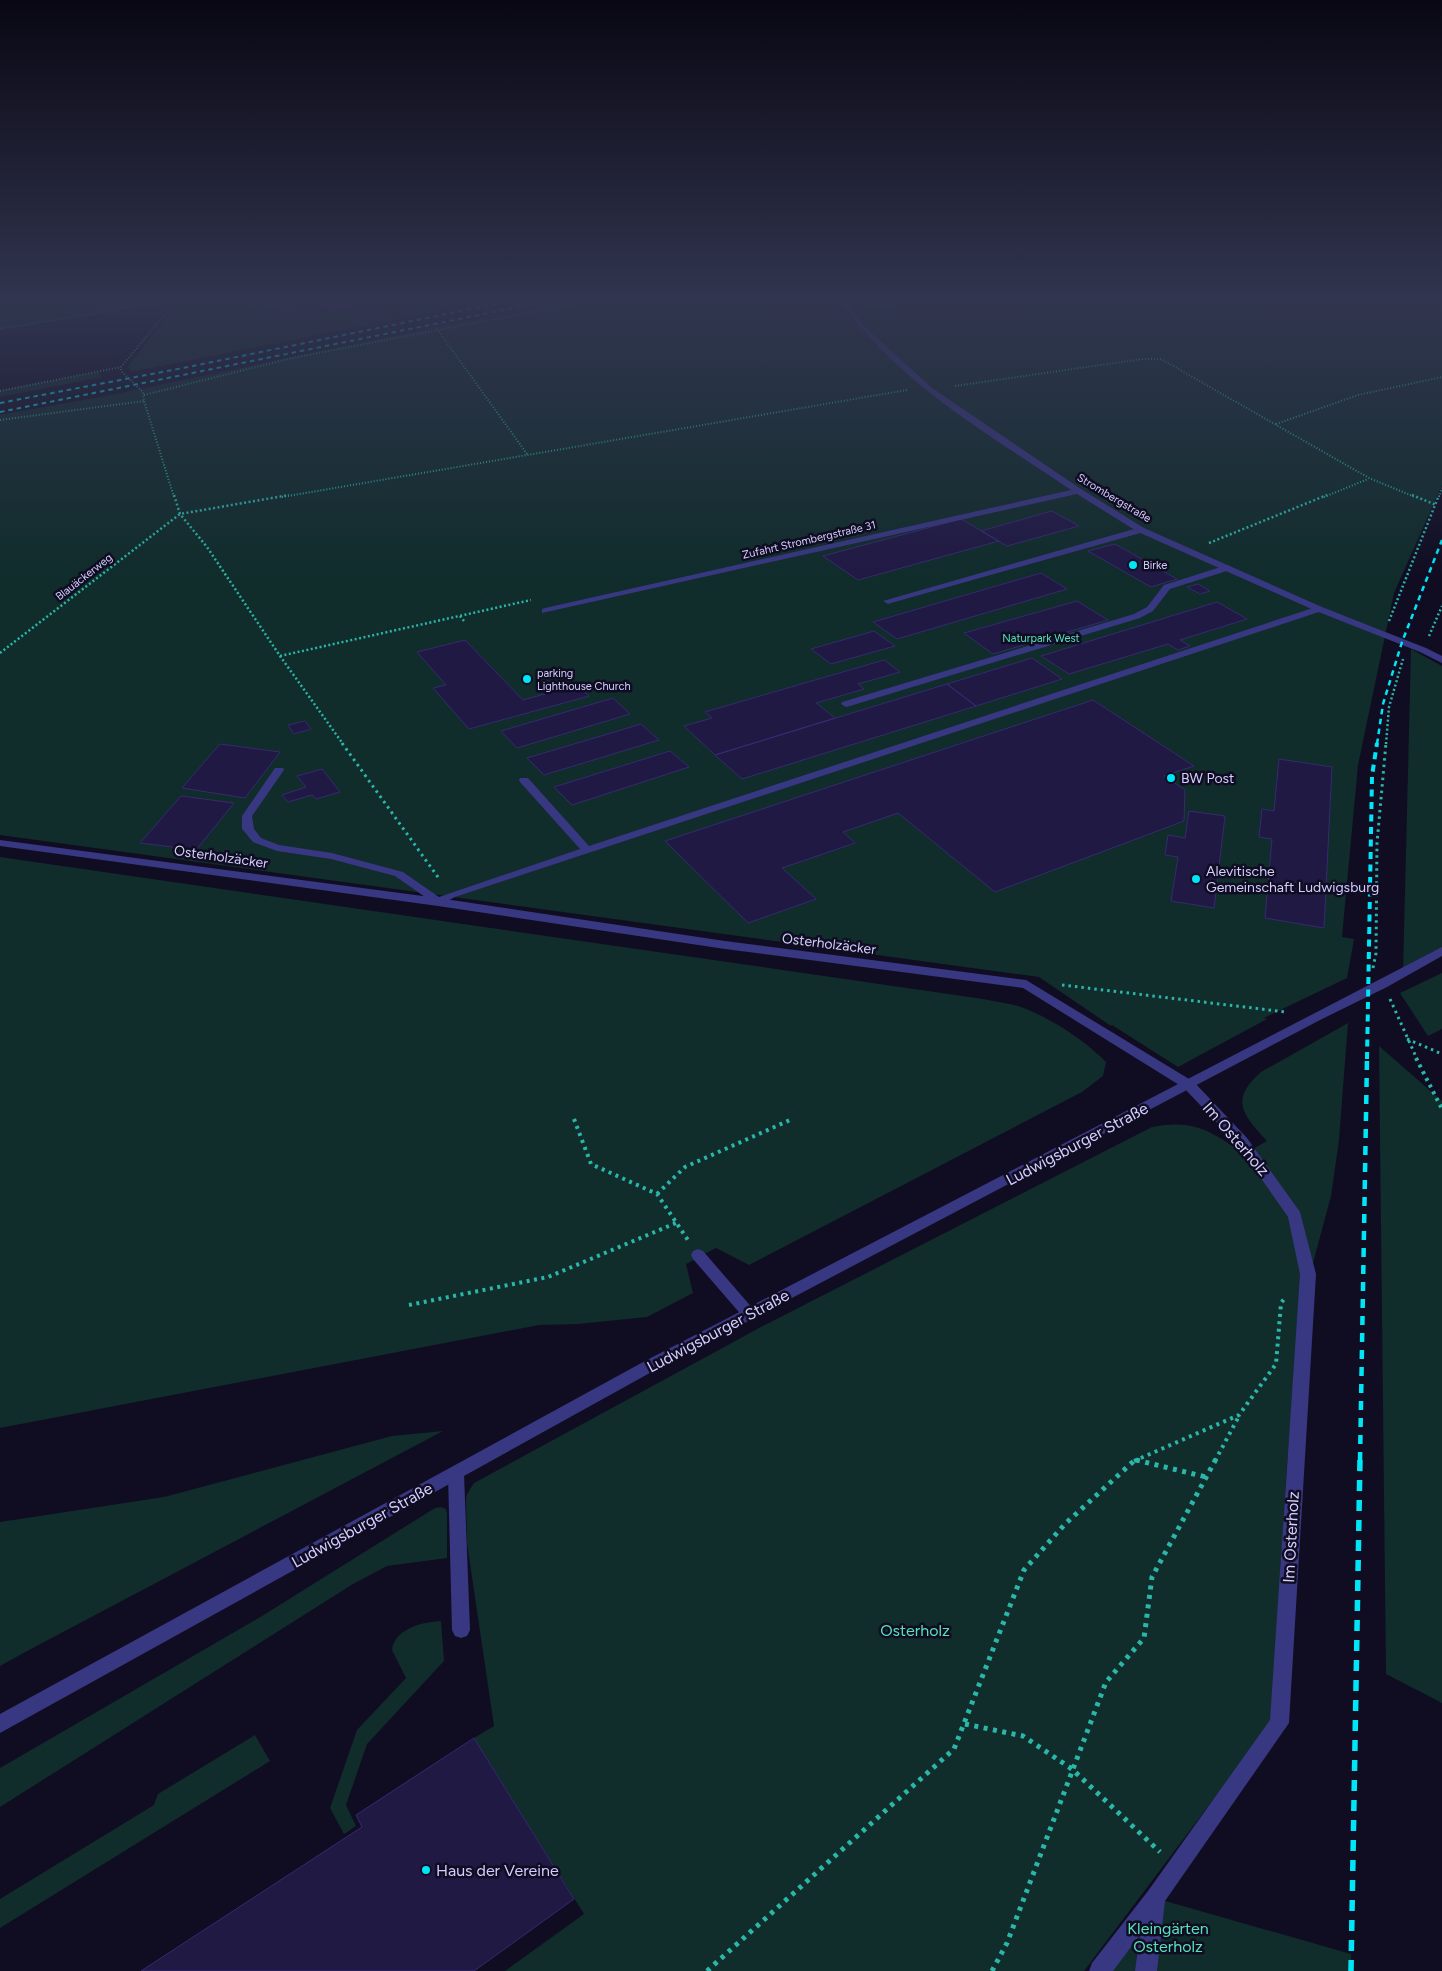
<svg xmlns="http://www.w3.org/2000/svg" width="1442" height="1971" viewBox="0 0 1442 1971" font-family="Figtree,sans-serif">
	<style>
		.green { fill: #102c2b }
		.building { fill: #201944; stroke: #362a70 }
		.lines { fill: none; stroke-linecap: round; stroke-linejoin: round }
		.path-far4 { stroke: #2bb6aa; stroke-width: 2; stroke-dasharray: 1 2; stroke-linecap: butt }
		.path-far3 { stroke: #2bb6aa; stroke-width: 2.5; stroke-dasharray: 2 2.5; stroke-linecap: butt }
		.path-far2 { stroke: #2bb6aa; stroke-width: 3; stroke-dasharray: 2.5 4; stroke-linecap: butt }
		.path-far1 { stroke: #2bb6aa; stroke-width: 4; stroke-dasharray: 3 4.5; stroke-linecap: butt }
		.path { stroke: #2bb6aa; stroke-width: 5; stroke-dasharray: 4 5.5; stroke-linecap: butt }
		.service { fill: #383782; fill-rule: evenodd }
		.minor { fill: #383782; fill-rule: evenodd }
		.tertiary { fill: #383782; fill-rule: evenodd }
		.rail-far4 { stroke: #00e6f9; stroke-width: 2; stroke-dasharray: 4.5 4; stroke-linecap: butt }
		.rail-far3 { stroke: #00e6f9; stroke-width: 2.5; stroke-dasharray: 5.5 4.5; stroke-linecap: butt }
		.rail-far2 { stroke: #00e6f9; stroke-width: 4; stroke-dasharray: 7 5.5; stroke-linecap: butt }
		.rail-far1 { stroke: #00e6f9; stroke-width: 4.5; stroke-dasharray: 9 8; stroke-linecap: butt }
		.rail { stroke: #00e6f9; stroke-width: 5.5; stroke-dasharray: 11 9; stroke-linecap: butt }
		.poi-dot { fill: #00e6f9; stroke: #100d22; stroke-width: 2 }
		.labels { text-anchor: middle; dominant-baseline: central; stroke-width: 5; stroke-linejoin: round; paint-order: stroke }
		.far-street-label { font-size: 11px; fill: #d3ceff; stroke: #100d22 }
		.far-poi-label { font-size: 11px; fill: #d3ceff; stroke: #100d22; text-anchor: start }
		.far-park-label { font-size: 11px; fill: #58e2bc; stroke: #100d22 }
		.poi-label { font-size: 14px; fill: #d3ceff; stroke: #100d22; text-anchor: start }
		.street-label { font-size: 14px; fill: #d3ceff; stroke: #100d22 }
		.near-street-label { font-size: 16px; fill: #d3ceff; stroke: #100d22 }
		.near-park-label { font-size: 16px; fill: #58e2bc; stroke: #100d22 }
		.near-poi-label { font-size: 16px; fill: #d3ceff; stroke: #100d22; text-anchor: start }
	</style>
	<rect width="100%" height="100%" fill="#100d22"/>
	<path class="green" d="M0 302H166L0 329Z
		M180 302H219L339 313 401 302H483L131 372 128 367 131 362Z
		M556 302H1442V485L1394 593 1358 765 1342 937 1354 939 1347 978 1272 1014 1264 1018 1267 1019 1178 1067 1112 1025 1111 1026 1039 977 0 835V415L111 395Z
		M98 372 102 377 0 397V391Z
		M1411 649 1442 666V951L1403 973Z
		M0 857 983 999C995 1002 1009 1003 1021 1007 1051 1018 1084 1040 1106 1062L1103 1076 1082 1092 749 1265 716 1248 686 1264 693 1293 647 1317 578 1324 539 1325 0 1428Z
		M1442 973V1029L1428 1036 1400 993Z
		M1348 1023 1339 1140 1331 1196 1300 1311 1287 1464 1271 1723 1084 1971H505L584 1914 474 1738 494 1726 467 1543 466 1499 467 1494 474 1483 761 1327 1152 1127C1194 1119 1211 1131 1244 1154L1267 1141C1243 1115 1229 1100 1261 1072Z
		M1379 1046 1442 1101V1703L1386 1674Z
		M443 1431 29 1650 0 1666V1522L164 1497 392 1436Z
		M441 1507 446 1509 447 1514V1558L387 1566 353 1584 0 1807V1768L262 1616 435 1508Z
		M441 1621 444 1661 367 1744 346 1805 356 1826 344 1834 330 1808 357 1730 406 1678 392 1650C395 1628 423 1622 441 1621Z
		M255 1735 270 1761 0 1928V1899L154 1805 158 1794Z
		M1155 1898 1351 1954V1971H1100Z"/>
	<path class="building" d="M318 302H383L332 311Z
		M1052 511 1079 526 1007 546 981 531Z
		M961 519 999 541 858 580 823 556Z
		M1115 544 1177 579 1151 587 1088 551Z
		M1041 573 1067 589 897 639 873 622Z
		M1198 584 1210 591 1200 594 1187 587Z
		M1077 601 1108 620 993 654 964 633Z
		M1217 602 1247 619 1180 640 1190 646 1178 650 1168 644 1069 674 1041 656Z
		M874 631 895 646 831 664 811 649Z
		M465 640 523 700 577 685 589 696 469 729 433 688 446 685 417 652Z
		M1032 658 1062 679 976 706 947 684Z
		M884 660 900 672 858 684 864 689 816 703 835 718 715 755 684 726 712 718 705 712Z
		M947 684 976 706 742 779 715 755Z
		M613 698 630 714 517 748 501 731Z
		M1093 700 1194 766 1164 776 1185 790 1184 821 995 892 898 813 843 832 855 843 782 868 816 899 748 923 665 841Z
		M305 721 311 729 294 734 288 725Z
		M641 724 659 740 544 775 527 758Z
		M220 744 280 752 245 798 182 788Z
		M670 751 689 767 572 805 554 787Z
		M1279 759 1332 767 1324 928 1265 918 1272 839 1259 837 1262 809 1274 811Z
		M322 769 340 792 316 799 312 795 288 802 282 795 306 787 297 776Z
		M181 796 234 803 196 850 140 843Z
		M1189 811 1225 816 1214 908 1171 901 1178 857 1165 855 1168 835 1185 838Z
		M474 1738 574 1899 474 1971H141L362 1827 356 1815Z"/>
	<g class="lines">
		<path class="path-far4" d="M219 302 292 307
			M867 307 911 302
			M0 329 166 302
			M437 329 527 454
			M955 386 1142 359H1161L1369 478 1415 497
			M0 391 121 367
			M144 395 292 358 584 302
			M0 420 144 401
			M1276 424 1358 395 1442 377
			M174 497 144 401 143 392 121 371V367L175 302
			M282 497 907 390
			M1324 497 1368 479
			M1439 497 1442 488"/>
		<path class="path-far3" d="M174 495 180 514 207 547 280 656 343 744
			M1412 495 1436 505
			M1209 543 1327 495
			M460 616 464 621
			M1389 621 1439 495
			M1429 636 1442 606
			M0 653 180 514 289 495
			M280 656 531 600
			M1386 744 1389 707 1403 659"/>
		<path class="path-far2" d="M342 743 440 880
			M1373 968 1376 953 1377 843 1386 743
			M1062 985 1286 1012
			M1390 999 1417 1059
			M1407 1039 1442 1054"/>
		<path class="path-far1" d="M1416 1058 1442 1109
			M574 1119 591 1164 657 1194 688 1240
			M657 1194 685 1167 790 1120
			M409 1305 548 1277 676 1223
			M1136 1460 1139 1461
			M1134 1461 1239 1415 1276 1364 1281 1303 1285 1298
			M1215 1461 1239 1416"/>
		<path class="path" d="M1136 1460 1206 1477
			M965 1724 1023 1736 1072 1769 1160 1852
			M707 1971 954 1749 1024 1570 1065 1524 1136 1459
			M992 1971 1007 1943 1106 1682 1144 1638 1152 1577 1216 1459"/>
		<path class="service" d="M1141 527 1144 528V532L891 603 888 604 883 601Z
			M1227 565 1230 566V570L1170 589 1153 611 1140 618 850 706 846 707 841 704 842 702 1134 614 1147 607 1164 585Z
			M1319 606 1324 609 1322 611 455 897 438 906 395 876 331 859 277 851 253 842 242 829V816L275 768H283L284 770 252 816 254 829 261 838 279 845 332 853 403 872 439 897 580 849 520 782 519 780 520 778H528L589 846Z
			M1189 1080 1194 1082 1247 1138 1300 1212 1316 1274 1289 1723 1165 1901 1157 1971H1135L1140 1935 1113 1971H1089L1092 1963 1148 1891 1270 1720 1300 1274 1288 1217 1237 1144 1184 1088 1182 1085 1184 1082Z
			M698 1249 703 1251 754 1310 757 1314 754 1318 749 1320 744 1318 693 1259 691 1255 693 1251Z
			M456 1467 462 1469 464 1474 470 1630 467 1636 461 1638 455 1636 452 1630 448 1474 450 1469Z"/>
		<path class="minor" d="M841 302H847L865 327 932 388 1081 489 1144 528 1322 607 1426 648 1442 656V663L1420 652 1316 611 1138 532 1077 494 542 613V609L545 608 1071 490C990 435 899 384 841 302Z
			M0 840 438 898 725 941 1026 980 1194 1082 1196 1085 1194 1088H1184L1023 988 725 949 438 906 0 846Z"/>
		<path class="tertiary" d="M1442 947V956L1387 987 1322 1019 657 1369 0 1733V1714L645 1361Z"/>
		<path class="rail-far4" d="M0 403 183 368 505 302
			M0 412 543 302"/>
		<path class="rail-far3" d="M1377 744 1383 704 1402 642 1442 540"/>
		<path class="rail-far2" d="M1367 1059 1372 776 1377 743"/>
		<path class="rail-far1" d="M1360 1461 1367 1058"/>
		<path class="rail" d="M1351 1971 1360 1459"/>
	</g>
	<linearGradient id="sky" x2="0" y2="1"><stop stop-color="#090713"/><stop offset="0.52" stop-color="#31354f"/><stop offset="1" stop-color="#31354f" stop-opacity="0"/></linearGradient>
	<rect width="1442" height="578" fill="url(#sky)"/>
	<g class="poi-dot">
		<circle cx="1133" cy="565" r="5"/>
		<circle cx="527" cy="679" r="5"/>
		<circle cx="1171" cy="778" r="5"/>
		<circle cx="1196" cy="879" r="5"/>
		<circle cx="426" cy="1870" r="5"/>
	</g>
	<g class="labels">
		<g class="far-street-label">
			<text transform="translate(1114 498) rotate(31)">Strombergstraße</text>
			<text transform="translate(809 540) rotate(-13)">Zufahrt Strombergstraße 31</text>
			<text transform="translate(84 577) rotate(-38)">Blauäckerweg</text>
		</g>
		<g class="far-poi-label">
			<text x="1143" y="565">Birke</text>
			<text x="537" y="673">parking<tspan x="537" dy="13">Lighthouse Church</tspan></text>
		</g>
		<g class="far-park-label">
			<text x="1041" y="638">Naturpark West</text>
		</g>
		<g class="poi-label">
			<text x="1181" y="778">BW Post</text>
			<text x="1206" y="871">Alevitische<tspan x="1206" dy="16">Gemeinschaft Ludwigsburg</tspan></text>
		</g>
		<g class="street-label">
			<text transform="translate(221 857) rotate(8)">Osterholzäcker</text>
			<text transform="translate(829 944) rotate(7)">Osterholzäcker</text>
		</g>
		<g class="near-street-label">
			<text transform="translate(1236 1139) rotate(49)">Im Osterholz</text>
			<text transform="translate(1077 1144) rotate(-28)">Ludwigsburger Straße</text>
			<text transform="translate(718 1331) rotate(-28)">Ludwigsburger Straße</text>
			<text transform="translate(362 1525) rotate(-29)">Ludwigsburger Straße</text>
			<text transform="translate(1291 1537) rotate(-87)">Im Osterholz</text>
		</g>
		<g class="near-park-label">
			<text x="915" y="1630">Osterholz</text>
			<text x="1168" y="1928">Kleingärten<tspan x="1168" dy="18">Osterholz</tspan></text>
		</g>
		<g class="near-poi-label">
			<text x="436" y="1870">Haus der Vereine</text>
		</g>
	</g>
</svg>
